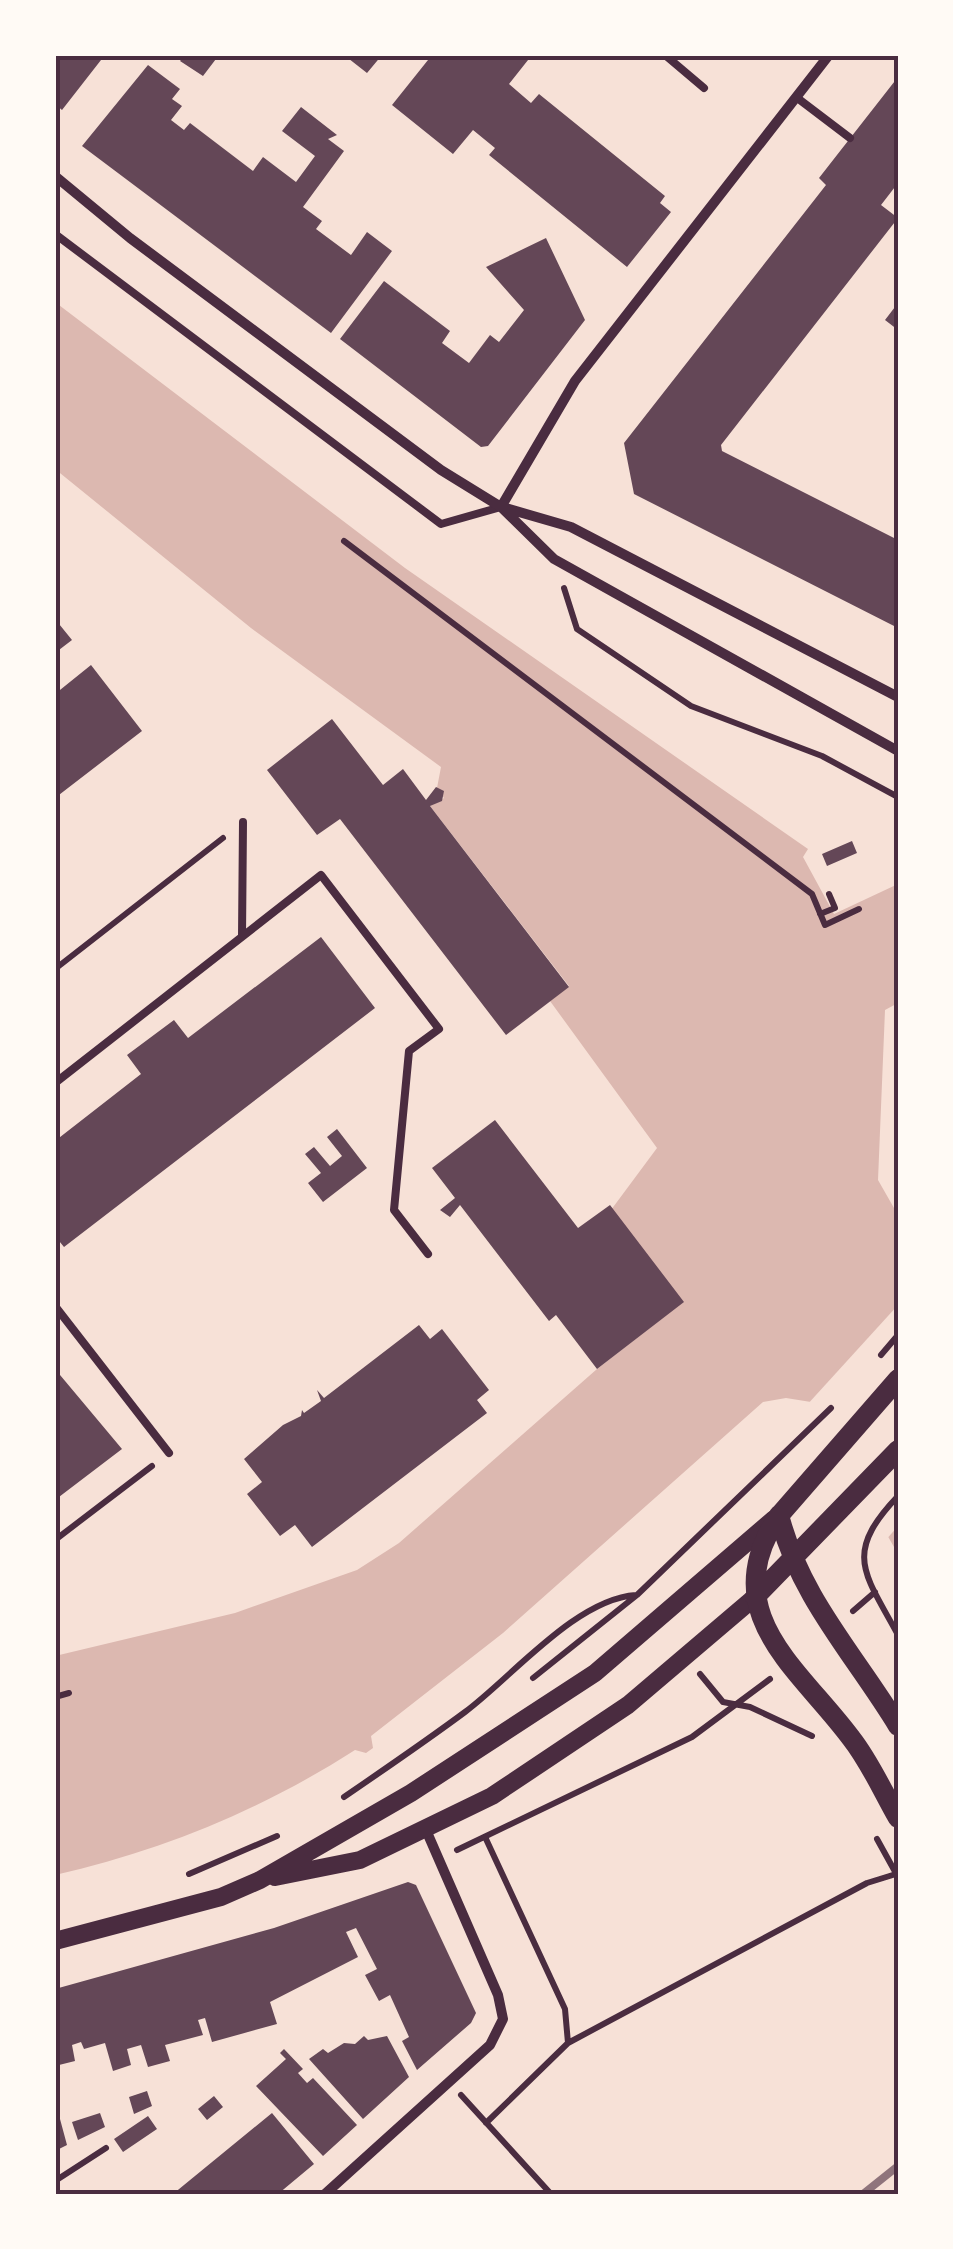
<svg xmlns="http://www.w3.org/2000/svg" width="953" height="2249" viewBox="0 0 953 2249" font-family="'Archivo Narrow',sans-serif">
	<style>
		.water { fill: #dcb8b0 }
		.pier { fill: #f7e1d7 }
		.building { fill: #644757 }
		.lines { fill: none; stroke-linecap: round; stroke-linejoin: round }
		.path { stroke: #4a2c40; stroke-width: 6 }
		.service { stroke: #4a2c40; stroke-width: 8 }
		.minor { stroke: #4a2c40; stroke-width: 10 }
		.tertiary { stroke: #4a2c40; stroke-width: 18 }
		.secondary { stroke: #4a2c40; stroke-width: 20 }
		.rail { stroke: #8f747c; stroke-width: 8 }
		.neatline { fill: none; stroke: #4a2c40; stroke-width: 4 }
	</style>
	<rect width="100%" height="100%" fill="#f7e1d7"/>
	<path class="water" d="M55 302 405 568 808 849 803 857 834 914 898 884V1003L885 1010 878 1180 898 1215V1554L811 1402 786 1398 763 1402 503 1633 371 1736 373 1748 366 1753 355 1750C263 1809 162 1851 55 1875V1656L235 1613 357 1570 399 1543 597 1369 683 1302 611 1210 657 1148 550 1001 569 986 430 806 444 798 437 788 441 767 251 628 55 469Z"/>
	<path class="pier" d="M898 1305V1526L885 1541 806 1406Z"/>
	<path class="building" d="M55 55H96L101 60 62 110 55 104Z
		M185 55H219L203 76 180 61Z
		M344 55H382L367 73Z
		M432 55H532L509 84 531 103 539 94 665 196 660 203 671 212 627 267 489 155 495 148 473 130 453 154 392 105Z
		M148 65 180 89 172 99 182 106 171 120 184 130 190 123 253 171 263 157 296 182 315 156 282 131 301 107 337 135 328 139 344 151 303 207 322 221 316 229 351 255 367 232 392 251 331 333 82 146Z
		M898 77V183L881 205 898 218 721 445 722 451 898 540V628L634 494 624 443 826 185 819 178Z
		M546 238 585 320 488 446 481 447 340 339 384 281 450 331 442 343 469 363 490 335 499 342 524 310 486 267Z
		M898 303V330L885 320Z
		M55 619 72 640 55 653Z
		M91 665 142 731 55 798V694Z
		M332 719 383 785 403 769 426 800 436 787 444 791 442 801 430 806 569 987 506 1035 340 819 317 835 267 770Z
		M852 841 857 853 827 866 822 854Z
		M321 937 375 1008 64 1247 55 1236V1141L141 1074 127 1055 174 1020 188 1038Z
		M495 1120 578 1228 610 1205 684 1302 597 1369 556 1315 549 1321 460 1205 450 1217 440 1210 455 1198 432 1168Z
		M337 1129 367 1168 323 1202 308 1183 321 1173 305 1154 314 1147 330 1166 342 1156 327 1137Z
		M419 1325 430 1339 442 1329 489 1390 477 1400 487 1413 312 1547 295 1525 280 1536 247 1494 262 1482 244 1459 283 1425 301 1416 302 1410 304 1413 321 1401 317 1390 324 1398Z
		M55 1369 122 1449 55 1500Z
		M408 1882 416 1885 476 2013 471 2023 417 2070 402 2041 409 2037 390 1995 379 2001 365 1975 377 1969 356 1928 346 1932 358 1957 270 2002 277 2024 212 2042 205 2018 198 2020 203 2035 165 2045 170 2061 148 2067 141 2045 127 2049 131 2065 113 2071 105 2043 84 2049 81 2042 72 2045 75 2061 55 2066V1989L274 1928Z
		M364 2036 368 2040 387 2036 409 2077 363 2119 309 2059 323 2049 328 2053 344 2043 355 2044Z
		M284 2049 303 2069 298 2073 307 2083 313 2078 357 2125 323 2156 256 2086 286 2059 280 2053Z
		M147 2091 152 2106 134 2114 129 2097Z
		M214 2096 223 2107 207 2120 198 2109Z
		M100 2113 105 2127 78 2140 72 2122Z
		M272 2113 314 2164 278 2194H173Z
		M148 2116 157 2129 123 2152 114 2139Z
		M60 2119 67 2145 55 2151V2120Z"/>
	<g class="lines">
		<path class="path" d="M344 541 812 894 825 925 859 909
			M564 588 577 629 691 706 822 756 898 797
			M820 914 835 908 829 894
			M55 969 223 838
			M881 1355 898 1335
			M898 1496C843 1554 864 1572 898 1635
			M55 1540 152 1466
			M853 1611 875 1592
			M700 1674 723 1702 750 1707 812 1736
			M533 1678 637 1595 831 1408
			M55 1697 69 1693
			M344 1797C385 1769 426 1741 465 1712 512 1677 576 1599 636 1595
			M486 1839 565 2009 568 2043
			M877 1839 898 1877
			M457 1850 692 1737 770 1679
			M189 1874 277 1836
			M461 2095 551 2194
			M486 2123 568 2043 867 1883 896 1874
			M55 2181 106 2148"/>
		<path class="service" d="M665 55 704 88
			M796 97 850 138
			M55 234 441 524 501 507
			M242 936 243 822
			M55 1083 321 875 439 1029 409 1051 394 1210 428 1254
			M55 1306 169 1453"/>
		<path class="minor" d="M55 176 130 238 441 470 501 507 554 559 898 751
			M501 507 575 381 829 55
			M502 507 571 527 898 697
			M325 2194 490 2045 503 2019 498 1995 426 1830"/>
		<path class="tertiary" d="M275 1877 360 1860 492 1796 628 1705 755 1597
			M55 1941 221 1897 260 1880 411 1793 595 1673 774 1519"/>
		<path class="secondary" d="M898 1379 777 1518C716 1614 799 1668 851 1738 870 1762 883 1792 898 1818
			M779 1515C800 1598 855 1655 898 1726
			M755 1597 898 1450"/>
		<path class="rail" d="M863 2194 898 2166"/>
	</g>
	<rect width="953" height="2249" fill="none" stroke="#fffaf5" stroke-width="115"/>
	<rect x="58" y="58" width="838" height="2134" class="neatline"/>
</svg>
